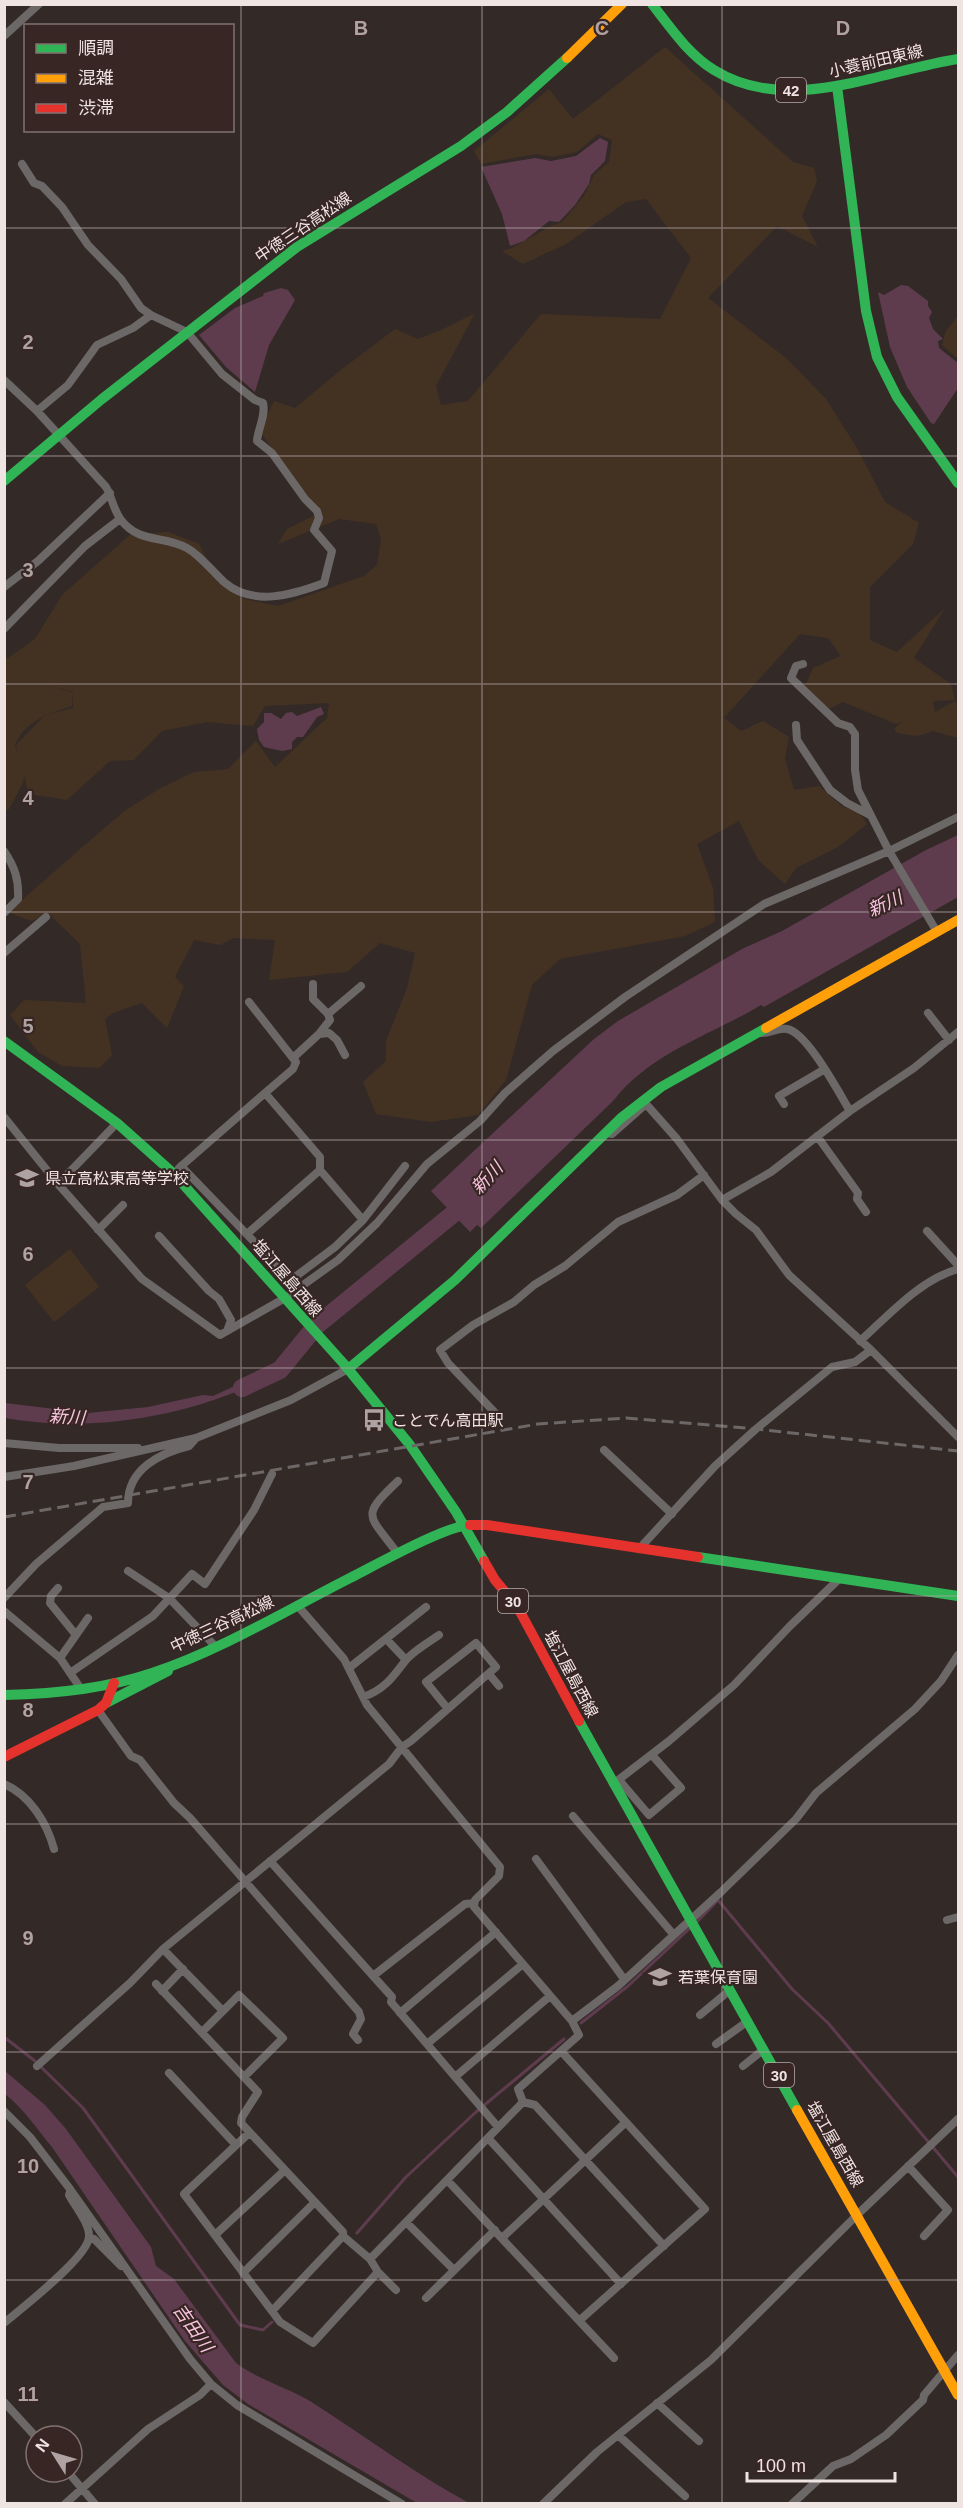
<svg xmlns="http://www.w3.org/2000/svg" width="963" height="2508" viewBox="0 0 963 2508" font-family="Helvetica,'Noto Sans JP',sans-serif">
	<style>
		.green { fill: #433222; fill-rule: evenodd }
		.water { fill: #5e3c4e }
		.lines { fill: none; stroke-linecap: round; stroke-linejoin: round }
		.stream { stroke: #5e3c4e; stroke-width: 3 }
		.river { stroke: #5e3c4e; stroke-width: 18 }
		.street { stroke: #6c6868; stroke-width: 8 }
		.fast { stroke: #30b455; stroke-width: 10 }
		.slow { stroke: #ff9f0a; stroke-width: 10 }
		.jam { stroke: #e5322d; stroke-width: 10 }
		.rail { stroke: #6d6767; stroke-width: 3; stroke-dasharray: 12 6; stroke-linecap: butt }
		.grid { fill: none; stroke: #aea3a2; stroke-width: 1.5; stroke-opacity: 0.55 }
		.labels { text-anchor: middle; dominant-baseline: central; stroke-width: 4.5; stroke-linejoin: round; paint-order: stroke }
		.shield { fill: #372624; stroke: #b8abaa; stroke-width: 1.5 }
		.shield-label { font-size: 15px; font-weight: bold; fill: #f0e4e3 }
		.street-label { font-size: 16px; fill: #f0e4e3; stroke: #372624 }
		.poi-label { font-size: 16px; fill: #f0e4e3; stroke: #372624; text-anchor: start }
		.water-label { font-size: 18px; font-style: italic; fill: #f9c4e0; stroke: #372624 }
		.grid-label { font-size: 20px; text-anchor: middle; font-weight: bold; fill: #aea3a2; stroke: #372624; stroke-width: 4.5; stroke-linejoin: round; paint-order: stroke }
	</style>
	<rect width="100%" height="100%" fill="#332a28"/>
	<path class="green" d="M665 47 793 162 814 168 817 181 802 216 818 247 777 226 708 298 786 358 826 399 857 448 885 502 919 523 913 544 870 587V640L897 652 945 608 914 658 951 684 955 700 933 701 935 712 955 701 958 703V738L933 731 918 736 897 733 894 729 903 721 896 724 843 702 829 709 804 689 813 668 841 656 828 638 800 634 724 718 741 731 763 721 789 737 785 759 794 790 819 786 843 807 858 811 867 824 838 847 796 868 785 884 758 860 739 821 697 844 713 888 715 922 685 936 560 959 532 985 506 1080 478 1115 431 1122 376 1114 363 1082 386 1061V1041L407 988 415 953 380 943 347 972 269 980 275 940 233 938 220 945 194 940 175 977 184 986 167 1028 142 1003 115 1012 105 1019 112 1055 99 1068 62 1066 38 1052 10 1015 24 1000 86 1003 80 944 49 914 31 921 8 912 123 812 159 789 194 772 228 769 256 741 275 767 327 718 329 703 265 706 253 726 207 722 162 731 134 760 110 761 67 800 29 794 24 776 23 783 9 809 5 811 4 656 8 658 35 639 62 595 131 534 168 532 199 544 212 570 244 599 278 606 364 576 377 565 381 539 376 524 339 519 278 544 287 529 317 514 260 431 274 401 295 408 342 369 395 329 418 339 439 331 475 313 436 386 441 405 468 401 541 314 660 319 691 258 646 199 626 202 566 244 523 264 502 251 512 248 549 227 562 222 584 196 594 175 609 162 612 140 598 134 577 152 553 157 536 154 481 164 474 151 549 89 573 119ZM45 684 73 692V708L45 715 16 745 19 755 15 745C25 721 49 713 72 706L73 693Z
		M958 316V359L942 345 946 331Z
		M70 1249 99 1287 54 1322 25 1285Z"/>
	<path class="water" d="M600 138 608 142 605 161 591 175 589 184 575 205 559 222 549 221 524 241 510 246 502 214 481 167 535 158 551 161 576 156Z
		M901 285 908 286 928 301V306L932 312 929 318 933 329 943 339 938 341 939 348 958 363V388L934 424 931 423 907 387 890 347 878 292 884 295Z
		M281 288 288 290 295 300 269 345 255 392 226 367 199 335 235 308 263 296 264 293Z
		M321 707 324 714 317 717 303 737H297L292 742V749L282 751 264 747 259 740 257 729 264 722V713H271L281 719 286 713 292 712 297 716Z
		M958 835V897L764 1007 761 1005C711 1035 650 1053 613 1101L481 1228 477 1225 470 1232 431 1191 594 1039 618 1021 742 949 782 931 926 850Z
		M263 1373 261 1381C183 1418 89 1433 5 1418V1403L88 1413 148 1407 203 1395 213 1396Z
		M5 2071 45 2105 66 2129 151 2247 156 2266 174 2279 236 2363C259 2380 286 2387 310 2401 363 2435 414 2473 469 2503H417L248 2404 223 2385 185 2341 52 2147C36 2128 24 2109 5 2094Z"/>
	<g class="lines">
		<path class="stream" d="M695 1924 718 1900 792 1989 828 2023 958 2177
			M581 2023 628 1986 690 1928
			M4 2037 35 2061
			M41 2067 83 2108 240 2325 263 2330 272 2322
			M357 2233 406 2177 476 2112 564 2039"/>
		<path class="river" d="M242 1388 280 1370 316 1326 453 1214 469 1197"/>
		<path class="street" d="M4 36 39 4
			M4 380 37 411 106 487C112 497 113 509 121 520 140 544 163 535 187 548 201 556 212 571 224 582 253 607 292 595 324 583L332 551 314 530 319 518 317 511 305 499 272 453 257 441C258 428 266 416 263 403L255 400 222 374 187 332 151 315 141 308 121 279 88 245 62 207 42 186 34 183 22 164
			M37 411 68 385 97 345 133 328 151 315
			M4 587 38 561 110 493
			M4 629 85 546 120 519
			M803 664 796 666 791 678 838 723 850 727 855 734V770L858 790 889 851 937 932
			M796 725 797 740 830 790 847 803 870 815
			M4 851C15 867 19 880 18 899L4 913
			M4 953 46 917
			M313 984V999L328 1014 330 1020 319 1034
			M249 1002 296 1062 293 1069 265 1093
			M928 1013 949 1040
			M328 1014 361 986
			M759 1033C769 1034 778 1027 787 1029 807 1032 839 1093 850 1111
			M294 1057 319 1034 329 1033 337 1040 345 1055
			M784 1104 779 1096 825 1069
			M4 1117 58 1184 142 1279 220 1335 285 1298 338 1260 377 1223 427 1164 480 1121 505 1093 553 1051 625 997 764 904 889 851 958 817
			M605 1133 612 1134 646 1104 677 1139 722 1200 736 1214 756 1230 789 1275 871 1350 958 1437
			M817 1136 858 1193 857 1199 866 1212
			M181 1166 291 1280 335 1247 363 1220 405 1166
			M179 1168 265 1093 320 1157V1170L363 1220
			M58 1184 117 1123
			M722 1200 771 1172 850 1111 914 1068 958 1032
			M98 1230 123 1205
			M927 1231 958 1265
			M247 1234 320 1170
			M159 1236 209 1291 219 1299 231 1320 227 1331
			M860 1341C890 1314 920 1280 958 1269
			M499 1417 448 1363 440 1350 473 1325 514 1302 534 1285 565 1266 618 1222 677 1195 704 1175
			M4 1443 59 1448H138
			M604 1450 672 1514
			M4 1477 74 1466 196 1438 291 1400 348 1369
			M398 1481C359 1518 369 1514 398 1554
			M639 1549 715 1466 756 1429 832 1367 855 1362 871 1350
			M128 1571 169 1598 215 1646
			M58 1588 51 1596 50 1603 76 1635
			M4 1598 36 1564 103 1507 128 1503C128 1469 160 1453 189 1446L196 1438
			M297 1605 344 1659 367 1705 500 1867 499 1876 475 1900 474 1907 572 2021 618 1986 721 1892 796 1819 816 1793 915 1709 941 1681 958 1655
			M4 1611 60 1658 81 1689
			M390 1643 406 1660
			M60 1658 88 1618
			M349 1668 426 1607
			M70 1673 153 1616 192 1574 205 1584 254 1510 272 1474
			M489 1674 499 1686
			M363 1697C384 1690 393 1677 405 1661 413 1651 429 1642 439 1635
			M98 1710 131 1756 140 1760 174 1803 190 1818 359 2012 361 2019 353 2034 358 2040
			M619 1780 649 1815 681 1788 652 1755
			M4 1784C30 1795 47 1823 54 1849
			M613 1784 669 1741 734 1685 790 1626 839 1579
			M573 1816 673 1934
			M536 1859 624 1979
			M270 1861 392 1997 391 2002 498 2127
			M947 1920 958 1917
			M163 1949 223 2011
			M373 1976 465 1904 474 1903
			M156 1984 258 2092 242 2117 241 2123 343 2232V2236
			M162 1991 183 1969
			M400 2013 496 1932
			M700 2015 730 1990
			M202 2032 239 1995 283 2038 244 2077
			M427 2044 523 1964
			M716 2044 748 2021
			M561 2051 705 2209 580 2320
			M37 2066 130 1983 163 1949 389 1764 402 1747 411 1741 496 1667 476 1643 426 1682 448 1709
			M743 2066 764 2049
			M169 2073 236 2145
			M455 2077 550 1996
			M523 2102 535 2105 664 2246
			M4 2111 30 2137 70 2189 190 2359 211 2384 237 2405 402 2504
			M249 2133 184 2194 272 2311 343 2236 370 2259 523 2102 518 2089 579 2035 572 2021
			M488 2138 621 2284
			M908 2166 948 2210 924 2236
			M447 2180 614 2358
			M406 2222 454 2270
			M215 2235 285 2170
			M89 2238 94 2239 121 2266
			M502 2238 626 2122
			M370 2259 378 2272 396 2290
			M243 2273 315 2202
			M426 2298 495 2230
			M272 2311 280 2322 313 2343 378 2272
			M4 2323C22 2308 88 2257 89 2237 90 2224 75 2206 69 2195L70 2192
			M4 2402 36 2437
			M657 2403 699 2441
			M618 2435 685 2496
			M68 2472 95 2504
			M65 2504 148 2429 200 2395 211 2384
			M543 2504 597 2452 711 2360 858 2214 958 2119
			M792 2504 833 2466 851 2459 886 2435 923 2400 924 2395 958 2355"/>
		<path class="fast" d="M652 4C670 27 688 54 714 70 788 116 880 71 958 59
			M837 86 866 311 877 357 897 397 958 483
			M4 481 102 399 297 247 461 146 507 112 567 58
			M4 1041 117 1123 173 1173 344 1364 410 1445 456 1512 484 1561
			M348 1369 455 1280 621 1118 661 1087 766 1028
			M698 1557 958 1596
			M4 1695C53 1694 105 1689 152 1673 219 1651 287 1610 350 1578 374 1566 447 1525 470 1525
			M106 1703 168 1671
			M579 1721 797 2110"/>
		<path class="slow" d="M567 58 622 4
			M766 1028 958 920
			M797 2110 958 2395"/>
		<path class="jam" d="M470 1525H487L698 1557
			M484 1561 495 1580 517 1606 579 1721
			M4 1757 98 1710 106 1703 114 1683"/>
		<path class="rail" d="M4 1517 538 1424 626 1418 756 1429 958 1451"/>
	</g>
	<path class="grid" d="M241 4V2504M482 4V2504M722 4V2504M4 228H958M4 456H958M4 684H958M4 912H958M4 1140H958M4 1368H958M4 1596H958M4 1824H958M4 2052H958M4 2280H958"/>
	<defs>
		<g id="school-bare" transform="scale(1.8)"><path d="M0-5L7-2L0 1L-7-2ZM-4 1L0 2.5L4 1V4Q0 6-4 4Z" fill="#aea3a2" stroke="#372624" stroke-width="2.5" paint-order="stroke"/></g>
		<g id="bus-bare" transform="scale(1.8)"><path d="M-5-6H5V4H4V6H2V4H-2V6H-4V4H-5ZM-3.5-4V0h7V-4ZM-3.5 1.2v1.5H-2V1.2ZM2 1.2v1.5H3.5V1.2Z" fill="#aea3a2" stroke="#372624" stroke-width="2.5" paint-order="stroke"/></g>
	</defs>
	<g fill-rule="evenodd">
		<use href="#school-bare" x="27" y="1178"/>
		<use href="#bus-bare" x="374" y="1420"/>
		<use href="#school-bare" x="660" y="1977"/>
	</g>
	<g class="labels">
		<g class="shield">
			<rect x="776" y="78" width="30" height="24" rx="4.5"/>
			<rect x="498" y="1589" width="30" height="24" rx="4.5"/>
			<rect x="764" y="2063" width="30" height="24" rx="4.5"/>
		</g>
		<g class="shield-label">
			<text x="791" y="90">42</text>
			<text x="513" y="1601">30</text>
			<text x="779" y="2075">30</text>
		</g>
		<g class="street-label">
			<text transform="translate(876 61) rotate(-13)">小蓑前田東線</text>
			<text transform="translate(303 227) rotate(-34)">中徳三谷高松線</text>
			<text transform="translate(287 1278) rotate(49)">塩江屋島西線</text>
			<text transform="translate(222 1624) rotate(-25)">中徳三谷高松線</text>
			<text transform="translate(571 1674) rotate(62)">塩江屋島西線</text>
			<text transform="translate(835 2144) rotate(60)">塩江屋島西線</text>
		</g>
		<g class="poi-label">
			<text x="45" y="1178">県立高松東高等学校</text>
			<text x="392" y="1420">ことでん高田駅</text>
			<text x="678" y="1977">若葉保育園</text>
		</g>
		<g class="water-label">
			<text transform="translate(885 904) rotate(-25)">新川</text>
			<text transform="translate(487 1178) rotate(-47)">新川</text>
			<text transform="translate(67 1417) rotate(4)">新川</text>
			<text transform="translate(193 2328) rotate(55)">吉田川</text>
		</g>
	</g>
	<g class="grid-label">
		<text x="361" y="35">B</text>
		<text x="602" y="35">C</text>
		<text x="843" y="35">D</text>
		<text x="28" y="349">2</text>
		<text x="28" y="577">3</text>
		<text x="28" y="805">4</text>
		<text x="28" y="1033">5</text>
		<text x="28" y="1261">6</text>
		<text x="28" y="1489">7</text>
		<text x="28" y="1717">8</text>
		<text x="28" y="1945">9</text>
		<text x="28" y="2173">10</text>
		<text x="28" y="2401">11</text>
	</g>
	<rect width="963" height="2508" fill="none" stroke="#f0e4e3" stroke-width="12"/>
	<rect x="24" y="24" width="210" height="108" fill="#372624" stroke="#817270" stroke-width="1.5"/>
	<rect x="36" y="44" width="30" height="9" fill="#30b455" stroke="#817270" stroke-width="1.5"/>
	<text x="78" y="54" font-size="18" fill="#f0e4e3">順調</text>
	<rect x="36" y="74" width="30" height="9" fill="#ff9f0a" stroke="#817270" stroke-width="1.5"/>
	<text x="78" y="84" font-size="18" fill="#f0e4e3">混雑</text>
	<rect x="36" y="104" width="30" height="9" fill="#e5322d" stroke="#817270" stroke-width="1.5"/>
	<text x="78" y="114" font-size="18" fill="#f0e4e3">渋滞</text>
	<g transform="translate(54 2454) rotate(307)"><circle r="28" fill="#372624" stroke="#817270" stroke-width="1.5"/>
	<path d="M0-4.5L10 22L0 15L-10 22Z" fill="#aea3a2"/>
	<text y="-9" font-size="16" font-weight="bold" text-anchor="middle" fill="#f0e4e3">N</text>
	</g>
	<path d="M747 2472v9h148v-9" fill="none" stroke="#f0e4e3" stroke-width="3"/>
	<text x="756" y="2472" font-size="18" fill="#f0e4e3" stroke="#372624" stroke-width="4.5" paint-order="stroke">100 m</text>
</svg>
